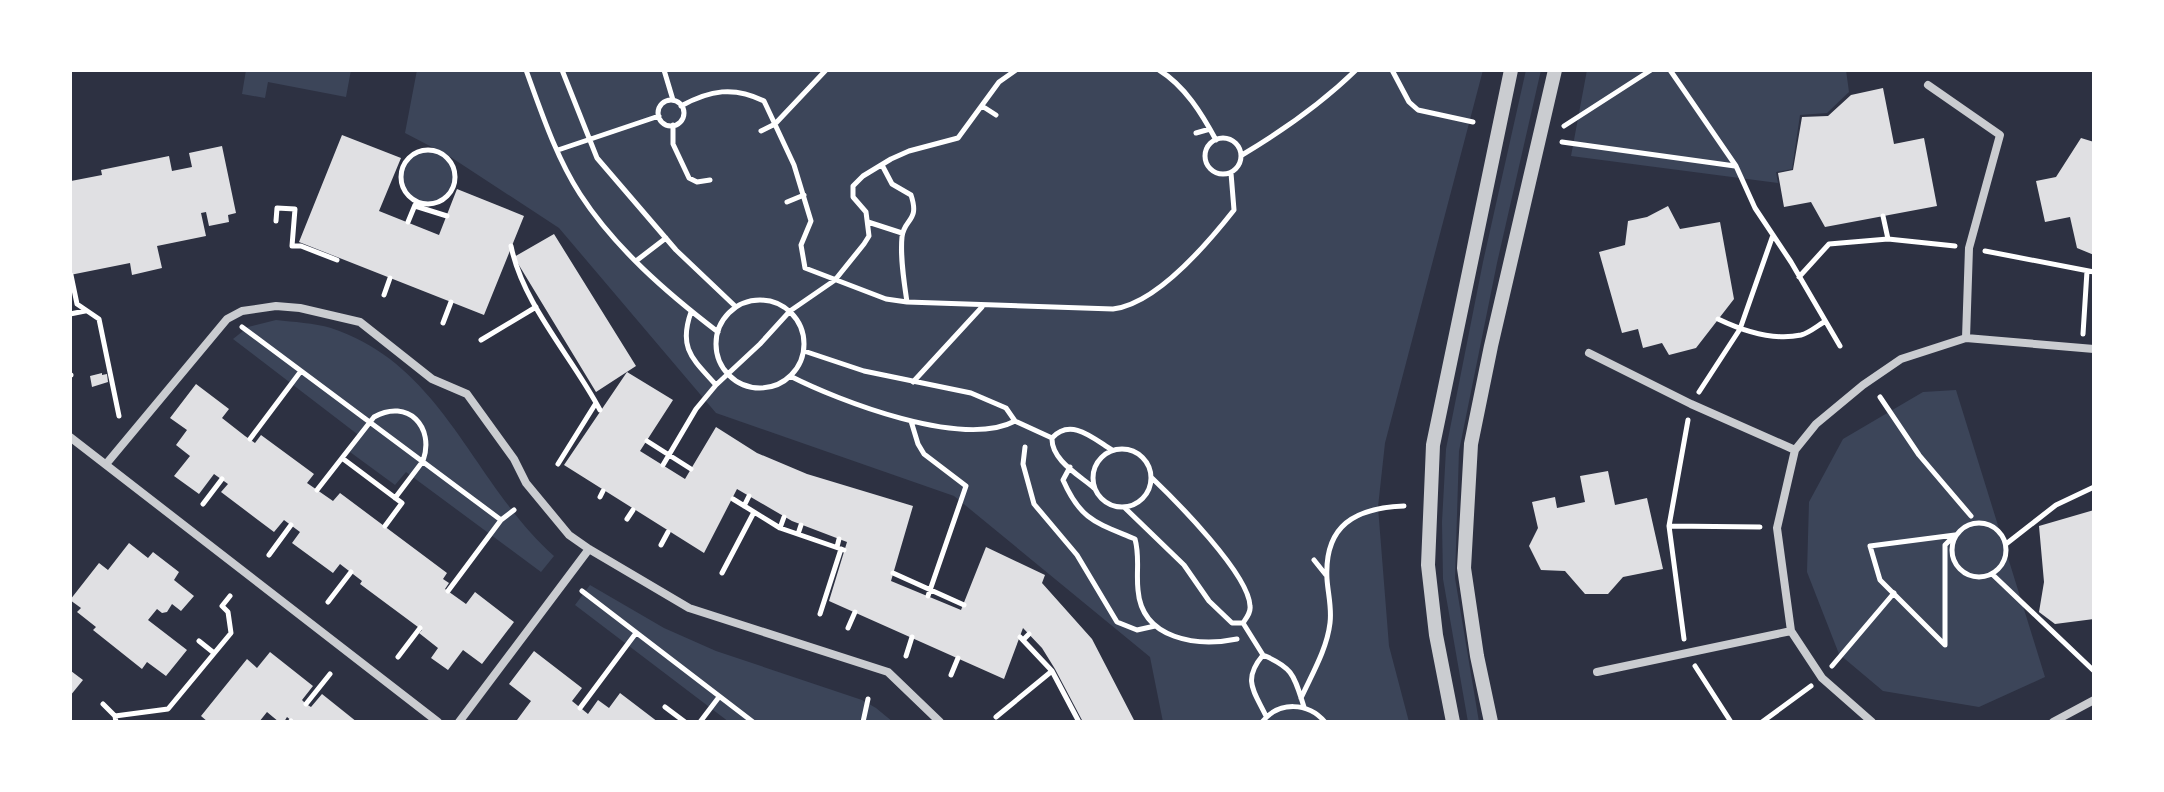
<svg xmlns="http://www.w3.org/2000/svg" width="2164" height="792" viewBox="0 0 2164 792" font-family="'Source Sans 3',sans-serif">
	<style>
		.green { fill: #3c4559 }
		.building { fill: #e0e0e3 }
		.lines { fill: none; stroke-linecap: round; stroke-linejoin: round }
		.path { stroke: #fff; stroke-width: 5 }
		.minor { stroke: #caccd0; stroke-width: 8 }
		.tertiary { stroke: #caccd0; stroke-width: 14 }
	</style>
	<rect width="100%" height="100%" fill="#2d3142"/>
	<path class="green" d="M246 70H351L346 97 268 82 265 98 242 94Z
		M417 70H1483L1385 443 1378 507 1389 646 1409 722H1163L1150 657 954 496 716 413 559 228 449 156 405 133Z
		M1526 70H1541L1497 263 1459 451 1455 578 1479 722H1468L1443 579 1442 522 1446 449 1483 262Z
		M1587 70H1846L1849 92 1827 113 1800 115 1792 169 1776 172 1778 183 1571 156Z
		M401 177a27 27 0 1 1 54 0a27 27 0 1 1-54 0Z
		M276 320C294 322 314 323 331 328 444 365 472 483 554 556L541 572 406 472 395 485 350 452 361 437 233 339 248 327Z
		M1956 390 2045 677 1979 707 1883 691 1839 654 1807 572 1809 502 1843 439 1923 392Z
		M590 585 664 628 716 651 862 700 876 708 893 722H729L575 605Z"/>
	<path class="building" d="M1883 88 1894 144 1924 138 1937 206 1825 227 1811 202 1784 207 1778 173 1793 170 1802 117 1828 116 1851 95Z
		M342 135 401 158 379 211 439 235 457 189 524 216 484 315 299 242Z
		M2081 138 2094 142V255L2077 248 2070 217 2045 222 2036 181 2056 177Z
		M222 146 236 213 228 215 229 222 209 226 206 212 201 213 206 236 157 246 162 268 132 275 130 263 70 275 71 181 102 175 101 170 169 156 172 171 192 167 189 153Z
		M1668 206 1680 229 1720 222 1734 299 1696 348 1669 355 1662 343 1643 348 1638 329 1622 333 1599 252 1625 245 1628 221 1647 217Z
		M554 234 636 366 596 392 514 257Z
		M627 372 673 400 640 451 685 479 716 427 757 453 807 474 913 506 891 581 961 610 986 547 1045 575 1042 583 1092 639 1135 722H1083L1055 669 1042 648 1023 628 1004 679 829 601 847 542 792 521 737 489 704 553 564 465Z
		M102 373V375L107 374 108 382 92 387 90 376Z
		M196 384 229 409 222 418 245 436 255 443 261 435 314 474 307 483 333 501 340 493 447 573 443 579 449 583 445 589 466 604 475 592 514 622 482 664 463 650 448 670 431 658 438 648 419 633 422 630 360 584 362 581 340 564 333 573 292 543 300 532 284 520 274 532 221 492 228 484 214 474 199 494 174 476 190 456 176 445 187 430 170 418Z
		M1608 471 1615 505 1647 498 1663 569 1623 577 1608 594H1585L1565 571 1541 570 1529 546 1538 528 1532 502 1555 497 1557 508 1585 502 1580 476Z
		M2094 510V619L2055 624 2039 612 2044 582 2039 526Z
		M129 543 148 558 153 552 179 572 174 580 194 596 181 611 172 604 167 612 162 613 157 609 148 620 187 650 166 676 147 662 142 669 93 630 96 627 77 612 81 608 70 600 99 563 108 570Z
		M534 651 582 688 572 701 588 714 598 700 609 708 620 693 658 722H520L517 720 531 701 509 684Z
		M270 652 313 686 302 700 306 704 311 707 322 694 357 722H293L287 717 284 722H279L267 712 259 722H208L201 716 247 659 257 668Z
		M71 671 83 680 70 696V672Z"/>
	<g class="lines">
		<path class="path" d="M526 70C541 111 556 157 580 194 615 248 667 293 718 332
			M562 70 597 158 676 250 736 307
			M664 70 673 100
			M1159 70C1185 86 1202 114 1216 140
			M1392 70 1409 102 1418 110 1473 122
			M1670 70 1736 166 1755 208 1791 262 1840 346
			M658 113a13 13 0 1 1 26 0a13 13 0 1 1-26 0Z
			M681 106C710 90 734 86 764 101L794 165 811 221 801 245 805 268 886 299 907 302 1113 309C1157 304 1208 243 1234 210L1231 173
			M982 106 996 115
			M673 125V144L689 178 697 182 710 180
			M1564 126 1651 70
			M761 131 775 124 826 70
			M1196 133 1210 129
			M1205 156a18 18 0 1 1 36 0a18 18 0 1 1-36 0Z
			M1562 142 1735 166
			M558 150 659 116
			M401 177a27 27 0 1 1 54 0a27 27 0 1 1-54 0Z
			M1242 155C1284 130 1321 104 1356 70
			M882 165 892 184 911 195C920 222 904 218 902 237 900 257 904 282 907 302
			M787 202 804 195
			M415 206 447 216
			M276 221 277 208 295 209 292 246H301L337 260
			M408 222 415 205
			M868 222 902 233
			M1888 239 1955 246
			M511 246C523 305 573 358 600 410
			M1985 251 2094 272
			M636 261 666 238
			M71 275 77 304 99 319 119 416
			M1799 277 1829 244 1888 239 1883 216
			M384 295 390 278
			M716 344a44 44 0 1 1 88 0a44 44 0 1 1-88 0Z
			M691 312C678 349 693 359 716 385
			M70 314 85 311
			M1718 319C1743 331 1773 341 1801 335 1809 333 1817 326 1824 322
			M443 323 451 302
			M242 327 501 520 514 510
			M2083 334 2087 271
			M481 340 536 307
			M804 351 864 371 971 393 1006 408 1015 421 1052 438
			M70 375H71
			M790 376C839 401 963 449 1015 421
			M913 382 982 307
			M1699 392 1740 329 1773 235
			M1880 397 1919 455 1971 516
			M911 421 918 444 924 454 966 486 928 596
			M250 439 301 371
			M647 441 691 469
			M1025 447 1023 464 1034 504 1077 555 1117 622 1137 630 1155 626
			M1093 478a29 29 0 1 1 58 0a29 29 0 1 1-58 0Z
			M342 458 402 503 385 526
			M558 464 596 403
			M663 465 696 409 716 385 760 344 790 311 835 280 864 244 869 236 866 212 853 197V186L863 176 891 159 909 151 958 138 999 82 1016 70
			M1070 467 1063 480C1081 521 1097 523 1135 539 1140 557 1136 572 1138 590 1142 640 1198 647 1237 639
			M1152 478C1175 500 1249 574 1250 606 1251 612 1247 617 1243 623
			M1094 488C1079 475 1051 460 1052 438 1071 417 1094 439 1112 450
			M317 490 374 417C408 398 435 427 423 461L395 498
			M600 497 603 491
			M733 499 780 528 844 550
			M203 504 222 479
			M744 506 749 496
			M1125 508 1184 565 1209 601 1232 623H1243L1263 655
			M627 519 633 510
			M1952 550a27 27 0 1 1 54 0a27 27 0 1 1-54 0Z
			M1669 526 1760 527
			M780 528 784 517
			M798 534 801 525
			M1955 535 1945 545V645L1880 580 1870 546Z
			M2006 544 2056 505 2094 487
			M661 545 668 532
			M837 547 839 539
			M269 555 291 525
			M1314 560 1326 575
			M722 573 753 514
			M893 573 964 605
			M1992 574 2094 671
			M448 591 501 520
			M582 591 753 722
			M328 602 351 572
			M820 614 841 549
			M848 628 855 612
			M1020 637 1052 671 1079 722
			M1684 639 1669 526 1688 420
			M1023 640 1029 634
			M199 641 214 653
			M906 656 912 637
			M398 657 420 628
			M1695 666 1731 722
			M1832 666 1894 593
			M951 675 958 658
			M1301 698C1312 674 1327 649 1330 623 1332 608 1328 594 1327 579 1324 525 1355 508 1404 506
			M103 704 115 716
			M306 704 330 674
			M665 707 685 722
			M580 708 636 633
			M1266 716C1254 691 1242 680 1263 655 1294 668 1294 676 1304 707
			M996 717 1052 671
			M116 722 115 716 168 709 231 633 228 612 222 606 230 596
			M290 722 291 721
			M700 722 719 697
			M863 722 868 699
			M1262 722C1279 701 1308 702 1325 722
			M1762 722 1811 686"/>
		<path class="minor" d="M1928 85 2000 135 1969 248 1966 338
			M1589 353 1691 404 1795 450
			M70 437 438 722
			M107 463 227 319 242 311 276 306 300 308 360 322 432 379 467 394 514 459 526 483 569 535 589 549 689 608 888 672 940 722
			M1597 672 1791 631
			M459 722 589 549
			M1872 722 1822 678 1791 631 1777 528 1795 450 1816 424 1863 385 1901 359 1966 338 2094 349
			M2053 722 2094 700"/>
		<path class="tertiary" d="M1453 722 1436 635 1428 565 1433 445 1511 70
			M1491 722 1477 656 1464 568 1471 444 1491 346 1555 70"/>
	</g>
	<rect width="2164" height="792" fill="none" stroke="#ffffff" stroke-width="144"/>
</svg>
